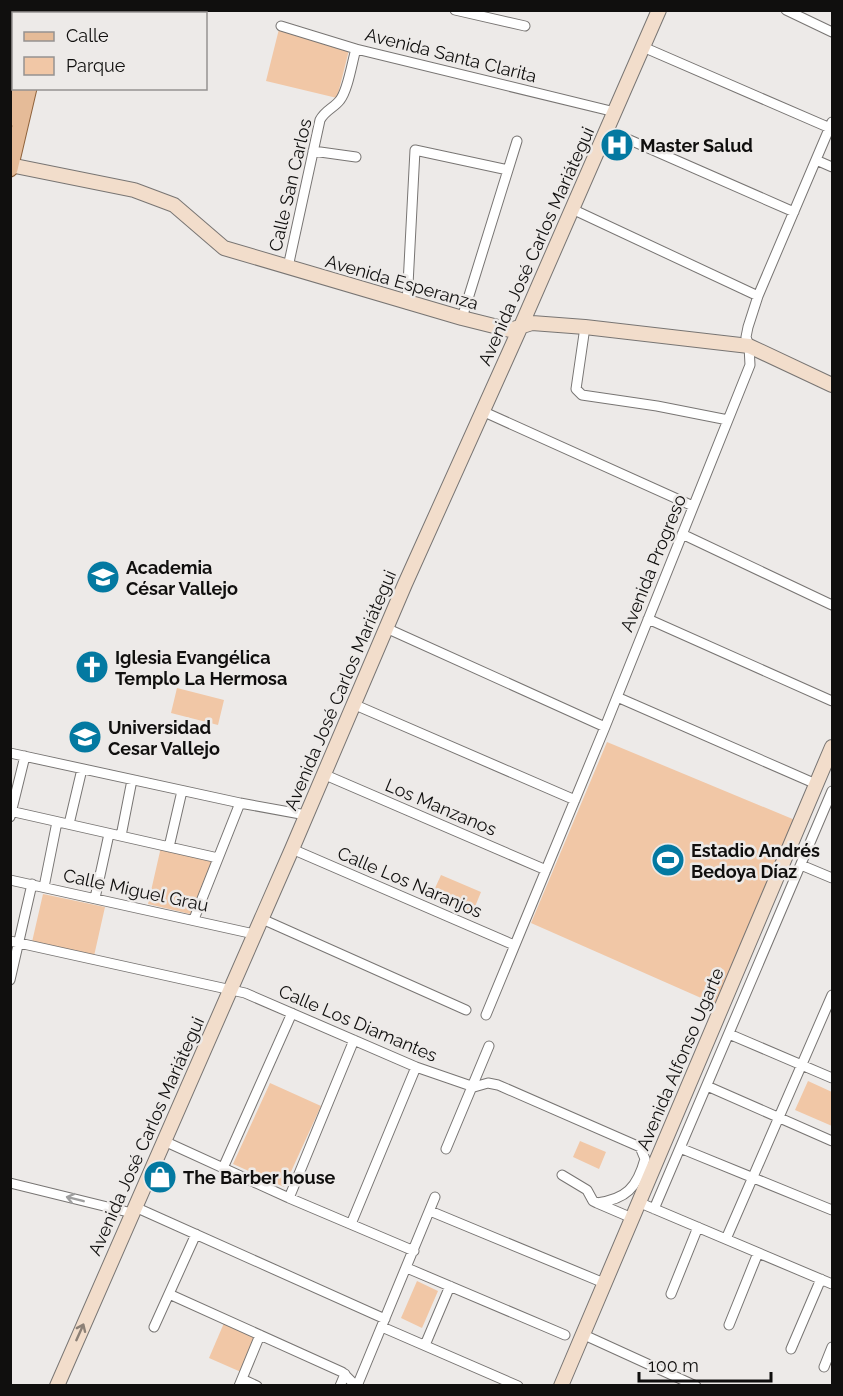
<svg xmlns="http://www.w3.org/2000/svg" width="843" height="1396" viewBox="0 0 843 1396" font-family="Raleway,sans-serif">
	<style>
		.green { fill: #f1c7a6 }
		.lines { fill: none; stroke-linecap: round; stroke-linejoin: round }
		.street-casing { stroke: #787573; stroke-width: 11 }
		.secondary-casing { stroke: #787573; stroke-width: 16 }
		.primary-casing { stroke: #8f623b; stroke-width: 17 }
		.street { stroke: #fff; stroke-width: 9 }
		.secondary { stroke: #f2ddcb; stroke-width: 14 }
		.primary { stroke: #e5bb98; stroke-width: 15 }
		.oneway { stroke: #9f9f9f }
		.oneway2 { stroke: #8c8076 }
		.labels { text-anchor: middle; dominant-baseline: central; stroke-width: 5; stroke-linejoin: round; paint-order: stroke }
		.street-label { font-size: 18px; fill: #100f0e; stroke: #edeae8 }
		.poi-label { font-size: 18px; font-weight: bold; fill: #100f0e; stroke: #edeae8; text-anchor: start }
	</style>
	<rect width="100%" height="100%" fill="#edeae8"/>
	<path class="green" d="M279 29 350 46 337 98 266 81Z
		M177 688 224 700 218 725 171 713Z
		M607 742 795 820 717 1005 531 923Z
		M161 847 215 860 194 915 148 904Z
		M441 875 481 892 472 914 431 897Z
		M43 894 105 907 94 956 32 942Z
		M808 1081 832 1092V1126L795 1110Z
		M270 1083 321 1106 284 1187 233 1164Z
		M580 1141 606 1152 599 1169 573 1157Z
		M417 1281 438 1291 422 1328 401 1318Z
		M224 1323 257 1337 241 1372 209 1358Z"/>
	<g class="lines">
		<g class="street-casing">
			<path id="street" d="M455 10 525 26
				M786 10 832 32
				M281 26 356 49 615 112
				M643 47 830 128
				M607 130 794 212
				M313 151 356 157
				M816 160 832 167
				M572 209 758 296
				M288 267 320 120C325 110 334 108 340 100 348 90 352 62 356 49
				M407 304 415 150 508 170
				M462 318 517 141
				M585 327 576 389 582 395 657 406 728 420
				M482 411 693 506
				M682 534 832 605
				M648 619 832 701
				M386 628 605 727
				M617 697 816 784
				M353 704 575 800
				M10 753 240 803 306 815
				M323 774 546 870
				M10 811 218 858
				M10 817 25 756
				M69 824 82 769
				M121 836 132 780
				M169 847 182 791
				M292 849 514 945
				M801 865 832 878
				M10 880 254 934
				M44 887 57 822
				M95 898 109 834
				M194 919 240 803
				M262 919 466 1010
				M10 941 245 993 416 1067 474 1087
				M10 980 32 884
				M486 1015 605 727 750 365 749 346 746 337 748 327 758 296 832 122
				M729 1034 832 1078
				M707 1086 832 1141
				M474 1087 488 1083 498 1085 640 1147 645 1159C637 1188 626 1199 597 1203
				M164 1141 289 1198 414 1251
				M680 1148 832 1210
				M446 1149 489 1046
				M223 1168 292 1013
				M562 1175 587 1190 593 1201 597 1203 632 1218
				M10 1183 132 1213
				M289 1198 354 1040
				M638 1202 832 1284
				M135 1207 385 1319
				M654 1209 832 791
				M430 1211 604 1283
				M351 1224 416 1067
				M726 1239 832 995
				M407 1268 565 1335
				M169 1294 342 1372 356 1386
				M671 1294 698 1227
				M729 1325 758 1253
				M154 1327 196 1234
				M382 1327 518 1386
				M582 1334 696 1386
				M425 1345 450 1286
				M791 1349 821 1279
				M824 1367 832 1347
				M242 1379 257 1386
				M239 1386 260 1335
				M340 1386 345 1374
				M357 1386 435 1197"/>
		</g>
		<g class="secondary-casing">
			<path id="secondary" d="M10 165 134 190 174 205 224 248 462 318 510 330 532 323 585 327 749 346 832 385
				M57 1386 292 849 405 584 521 326 659 10
				M561 1386 832 747"/>
		</g>
		<g class="primary-casing">
			<path id="primary" d="M35 14V10
				M46 14 47 10
				M12 118 18 88
				M10 169 29 88"/>
		</g>
		<use href="#street" class="street"/>
		<use href="#secondary" class="secondary"/>
		<use href="#primary" class="primary"/>
	</g>
	<defs><path id="oneway-shaft" d="M-6 0H5M1.5-3L5.5 0L1.5 3" fill="none" stroke-width="1.6" stroke-linecap="round" stroke-linejoin="round" transform="scale(1.5)"/></defs>
	<use class="oneway" href="#oneway-shaft" transform="translate(75 1199) rotate(-166)"/>
	<use class="oneway2" href="#oneway-shaft" transform="translate(80 1332) rotate(-66)"/>
	<defs>
		<g id="hospital-disc" transform="scale(1.725)"><circle r="9.5" fill="#0379a1" stroke="#edeae8"/><path d="M-5-5h3v3.5h4V-5h3V5h-3V1.5h-4V5h-3Z" fill="#fff"/></g>
		<g id="school-disc" transform="scale(1.725)"><circle r="9.5" fill="#0379a1" stroke="#edeae8"/><path d="M0-5L7-2L0 1L-7-2ZM-4 1L0 2.5L4 1V4Q0 6-4 4Z" fill="#fff"/></g>
		<g id="church-disc" transform="scale(1.725)"><circle r="9.5" fill="#0379a1" stroke="#edeae8"/><path d="M-1.2-6h2.4v3.5h3.3v2.4h-3.3V6h-2.4V-.1h-3.3v-2.4h3.3Z" fill="#fff"/></g>
		<g id="university-disc" transform="scale(1.725)"><circle r="9.5" fill="#0379a1" stroke="#edeae8"/><path d="M0-5L7-2L0 1L-7-2ZM-4 1L0 2.5L4 1V4Q0 6-4 4Z" fill="#fff"/></g>
		<g id="stadium-disc" transform="scale(1.725)"><circle r="9.5" fill="#0379a1" stroke="#edeae8"/><path d="M0-5a6.5 5 0 1 0 0 10a6.5 5 0 1 0 0-10ZM-3.5-1.8h7v3.6h-7Z" fill="#fff"/></g>
		<g id="shop-disc" transform="scale(1.725)"><circle r="9.5" fill="#0379a1" stroke="#edeae8"/><path d="M-5-2.5h2.3a2.7 3.5 0 0 1 5.4 0H5L5.5 6h-11ZM-1.5-2.5h3a1.5 2.3 0 0 0-3 0Z" fill="#fff"/></g>
	</defs>
	<g fill-rule="evenodd">
		<use href="#hospital-disc" x="617" y="145"/>
		<use href="#school-disc" x="103" y="577"/>
		<use href="#church-disc" x="92" y="667"/>
		<use href="#university-disc" x="85" y="737"/>
		<use href="#stadium-disc" x="668" y="860"/>
		<use href="#shop-disc" x="160" y="1177"/>
	</g>
	<g class="labels">
		<g class="street-label">
			<text transform="translate(451 55) rotate(14)">Avenida Santa Clarita</text>
			<text transform="translate(290 185) rotate(-77)">Calle San Carlos</text>
			<text transform="translate(536 246) rotate(-66)">Avenida José Carlos Mariátegui</text>
			<text transform="translate(402 282) rotate(16)">Avenida Esperanza</text>
			<text transform="translate(653 563) rotate(-68)">Avenida Progreso</text>
			<text transform="translate(340 690) rotate(-67)">Avenida José Carlos Mariátegui</text>
			<text transform="translate(441 807) rotate(23)">Los Manzanos</text>
			<text transform="translate(410 882) rotate(23)">Calle Los Naranjos</text>
			<text transform="translate(136 890) rotate(12)">Calle Miguel Grau</text>
			<text transform="translate(358 1023) rotate(23)">Calle Los Diamantes</text>
			<text transform="translate(680 1059) rotate(-67)">Avenida Alfonso Ugarte</text>
			<text transform="translate(146 1136) rotate(-66)">Avenida José Carlos Mariátegui</text>
		</g>
		<g class="poi-label">
			<text x="640" y="145">Master Salud</text>
			<text x="126" y="567">Academia<tspan x="126" dy="21">César Vallejo</tspan></text>
			<text x="115" y="657">Iglesia Evangélica<tspan x="115" dy="21">Templo La Hermosa</tspan></text>
			<text x="108" y="727">Universidad<tspan x="108" dy="21">Cesar Vallejo</tspan></text>
			<text x="691" y="850">Estadio Andrés<tspan x="691" dy="21">Bedoya Díaz</tspan></text>
			<text x="183" y="1177">The Barber house</text>
		</g>
	</g>
	<rect width="843" height="1396" fill="none" stroke="#100f0e" stroke-width="24"/>
	<rect x="12" y="12" width="195" height="78" fill="#edeae8" stroke="#959291" stroke-width="1.5"/>
	<rect x="24" y="32" width="30" height="9" fill="#e5bb98" stroke="#959291" stroke-width="1.5"/>
	<text x="66" y="42" font-size="18" fill="#100f0e">Calle</text>
	<rect x="24" y="57" width="30" height="18" fill="#f1c7a6" stroke="#959291" stroke-width="1.5"/>
	<text x="66" y="72" font-size="18" fill="#100f0e">Parque</text>
	<path d="M639 1372v9h132v-9" fill="none" stroke="#100f0e" stroke-width="3"/>
	<text x="648" y="1372" font-size="18" fill="#100f0e" stroke="#edeae8" stroke-width="4.5" paint-order="stroke">100 m</text>
</svg>
